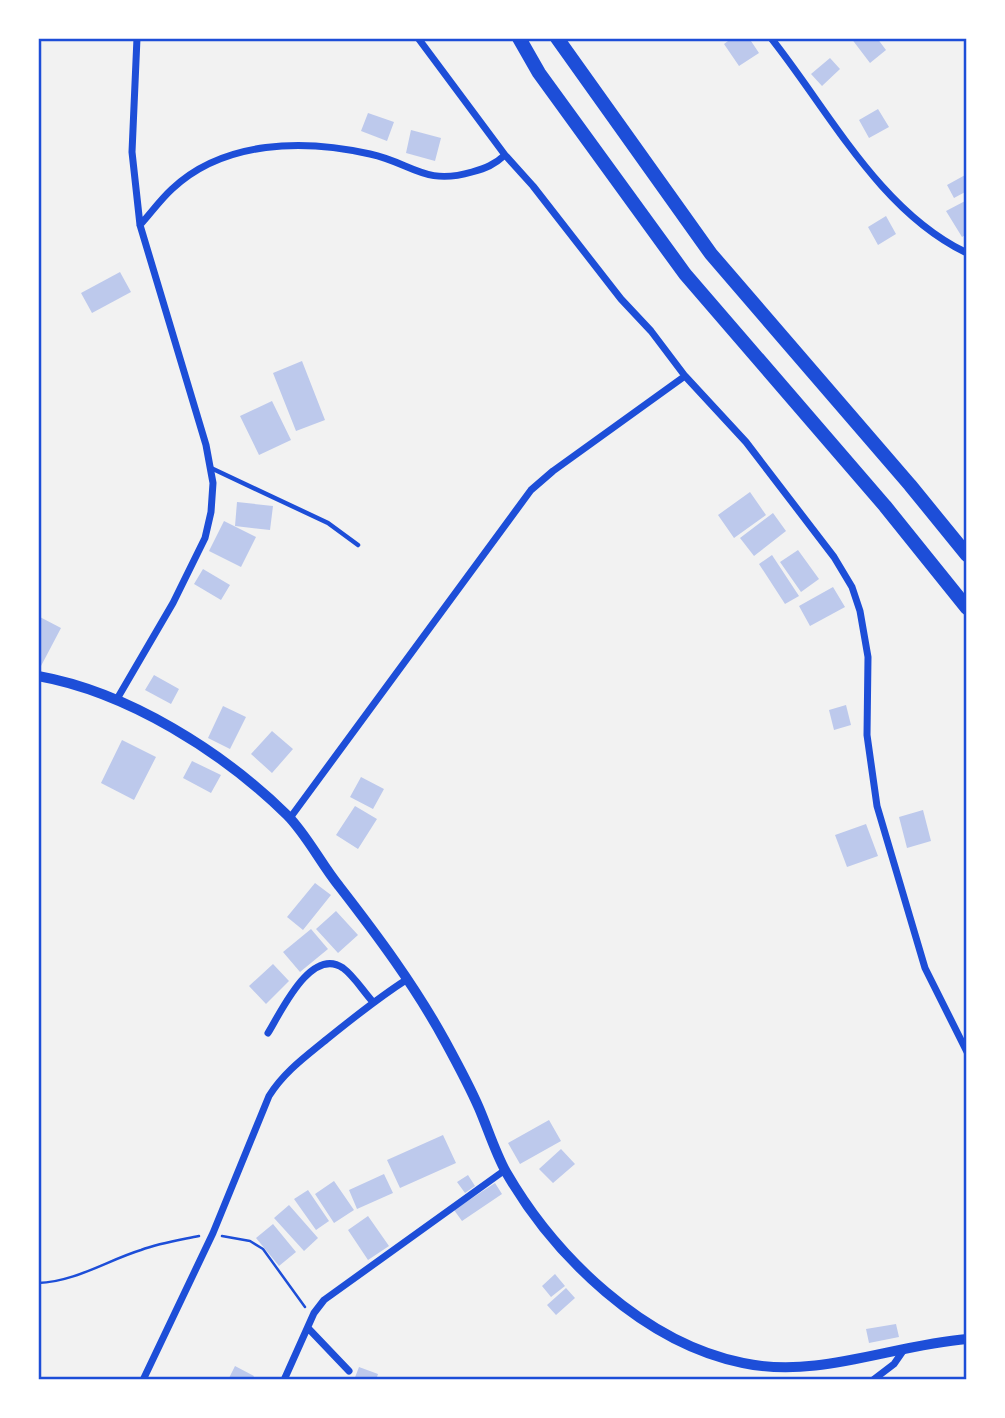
<svg xmlns="http://www.w3.org/2000/svg" width="1005" height="1418" viewBox="0 0 1005 1418" font-family="Overpass,sans-serif">
	<style>
		.building { fill: #bdc9ec }
		.lines { fill: none; stroke-linecap: round; stroke-linejoin: round }
		.path { stroke: #1d4ed8; stroke-width: 2.5 }
		.service { stroke: #1d4ed8; stroke-width: 4.5 }
		.minor { stroke: #1d4ed8; stroke-width: 7 }
		.tertiary { stroke: #1d4ed8; stroke-width: 10 }
		.motorway { stroke: #1d4ed8; stroke-width: 14 }
		.neatline { fill: none; stroke: #1d4ed8; stroke-width: 2.5 }
	</style>
	<rect width="100%" height="100%" fill="#f2f2f2"/>
	<path class="building" d="M732 38H749L759 53 739 66 724 44Z
		M851 38H877L886 50 870 63Z
		M830 58 840 69 822 86 811 74Z
		M878 109 889 127 869 138 859 120Z
		M368 113 394 122 387 141 361 131Z
		M411 130 441 138 435 161 406 153Z
		M967 174V191L954 198 947 185Z
		M967 200V234L962 237 946 211Z
		M886 216 896 234 878 245 868 227Z
		M120 272 131 292 92 313 81 293Z
		M302 361 325 420 296 431 273 373Z
		M272 401 291 440 259 455 240 416Z
		M750 492 766 515 734 538 718 515Z
		M237 502 273 506 270 530 235 526Z
		M773 513 786 531 754 556 740 538Z
		M224 521 256 537 241 567 209 551Z
		M798 550 819 579 801 592 780 562Z
		M772 555 799 596 785 604 759 564Z
		M203 569 230 585 221 600 194 584Z
		M833 587 845 607 810 626 799 606Z
		M38 616 61 628 41 666 38 665Z
		M154 675 179 689 171 704 145 690Z
		M846 705 851 725 834 730 829 710Z
		M223 706 246 717 230 749 208 738Z
		M272 731 293 749 272 773 251 754Z
		M122 740 156 757 134 800 101 783Z
		M192 761 221 775 211 793 183 778Z
		M361 777 384 789 373 809 350 797Z
		M355 806 377 819 358 849 336 835Z
		M923 810 931 841 907 848 899 817Z
		M866 824 878 856 847 867 835 835Z
		M315 883 331 895 303 930 287 917Z
		M336 911 358 935 338 953 316 929Z
		M311 929 328 949 300 972 283 952Z
		M273 964 289 981 266 1004 249 986Z
		M549 1120 561 1141 520 1164 508 1143Z
		M443 1135 456 1163 400 1188 387 1160Z
		M561 1149 575 1164 553 1183 539 1169Z
		M384 1174 393 1193 357 1209 349 1190Z
		M468 1175 475 1186 465 1193 457 1182Z
		M334 1181 354 1210 334 1223 315 1194Z
		M495 1183 502 1194 462 1221 454 1210Z
		M308 1190 329 1221 316 1230 294 1199Z
		M289 1205 318 1238 304 1251 274 1218Z
		M368 1216 389 1246 368 1260 348 1230Z
		M273 1224 296 1252 279 1266 256 1238Z
		M555 1274 565 1286 551 1297 542 1286Z
		M566 1288 575 1298 556 1315 547 1305Z
		M896 1324 899 1337 869 1343 866 1329Z
		M235 1366 254 1376 252 1380H228Z
		M359 1367 378 1374 376 1380H354Z"/>
	<g class="lines">
		<path class="path" d="M222 1236 250 1241 263 1249 305 1307
			M38 1283C75 1282 108 1260 141 1250 160 1243 180 1240 199 1236"/>
		<path class="service" d="M211 468 328 523 358 545"/>
		<path class="minor" d="M418 38 505 155
			M771 38C829 111 879 210 965 252L967 250
			M140 225C151 213 160 200 172 189 224 140 304 139 370 154 412 163 424 186 472 172 486 168 494 165 505 155L533 186 621 299 651 331 685 376 746 442 834 557 852 587 860 611 868 657 867 735 877 806 925 968 967 1052
			M117 699 173 603 205 538 211 512 213 483 206 445 140 225 132 152 137 38
			M290 818 531 490 553 471 685 376
			M268 1033C281 1012 311 946 343 968 354 976 363 991 373 1002
			M308 1328 349 1371
			M143 1380 213 1233 269 1096C284 1072 305 1057 327 1039 353 1018 378 998 406 980
			M284 1380 314 1313 324 1300 505 1170
			M873 1380 894 1364 903 1351"/>
		<path class="tertiary" d="M38 676C128 692 223 752 287 815 307 835 321 864 339 886 377 935 415 986 445 1041 457 1063 469 1085 479 1108 488 1129 495 1152 506 1172 555 1257 644 1343 743 1363 819 1379 892 1345 967 1339"/>
		<path class="motorway" d="M519 38 539 73 685 274 885 506 967 608
			M557 38 711 254 910 485 967 555"/>
	</g>
	<rect width="1005" height="1418" fill="none" stroke="#ffffff" stroke-width="80"/>
	<rect x="40" y="40" width="925" height="1338" class="neatline"/>
</svg>
